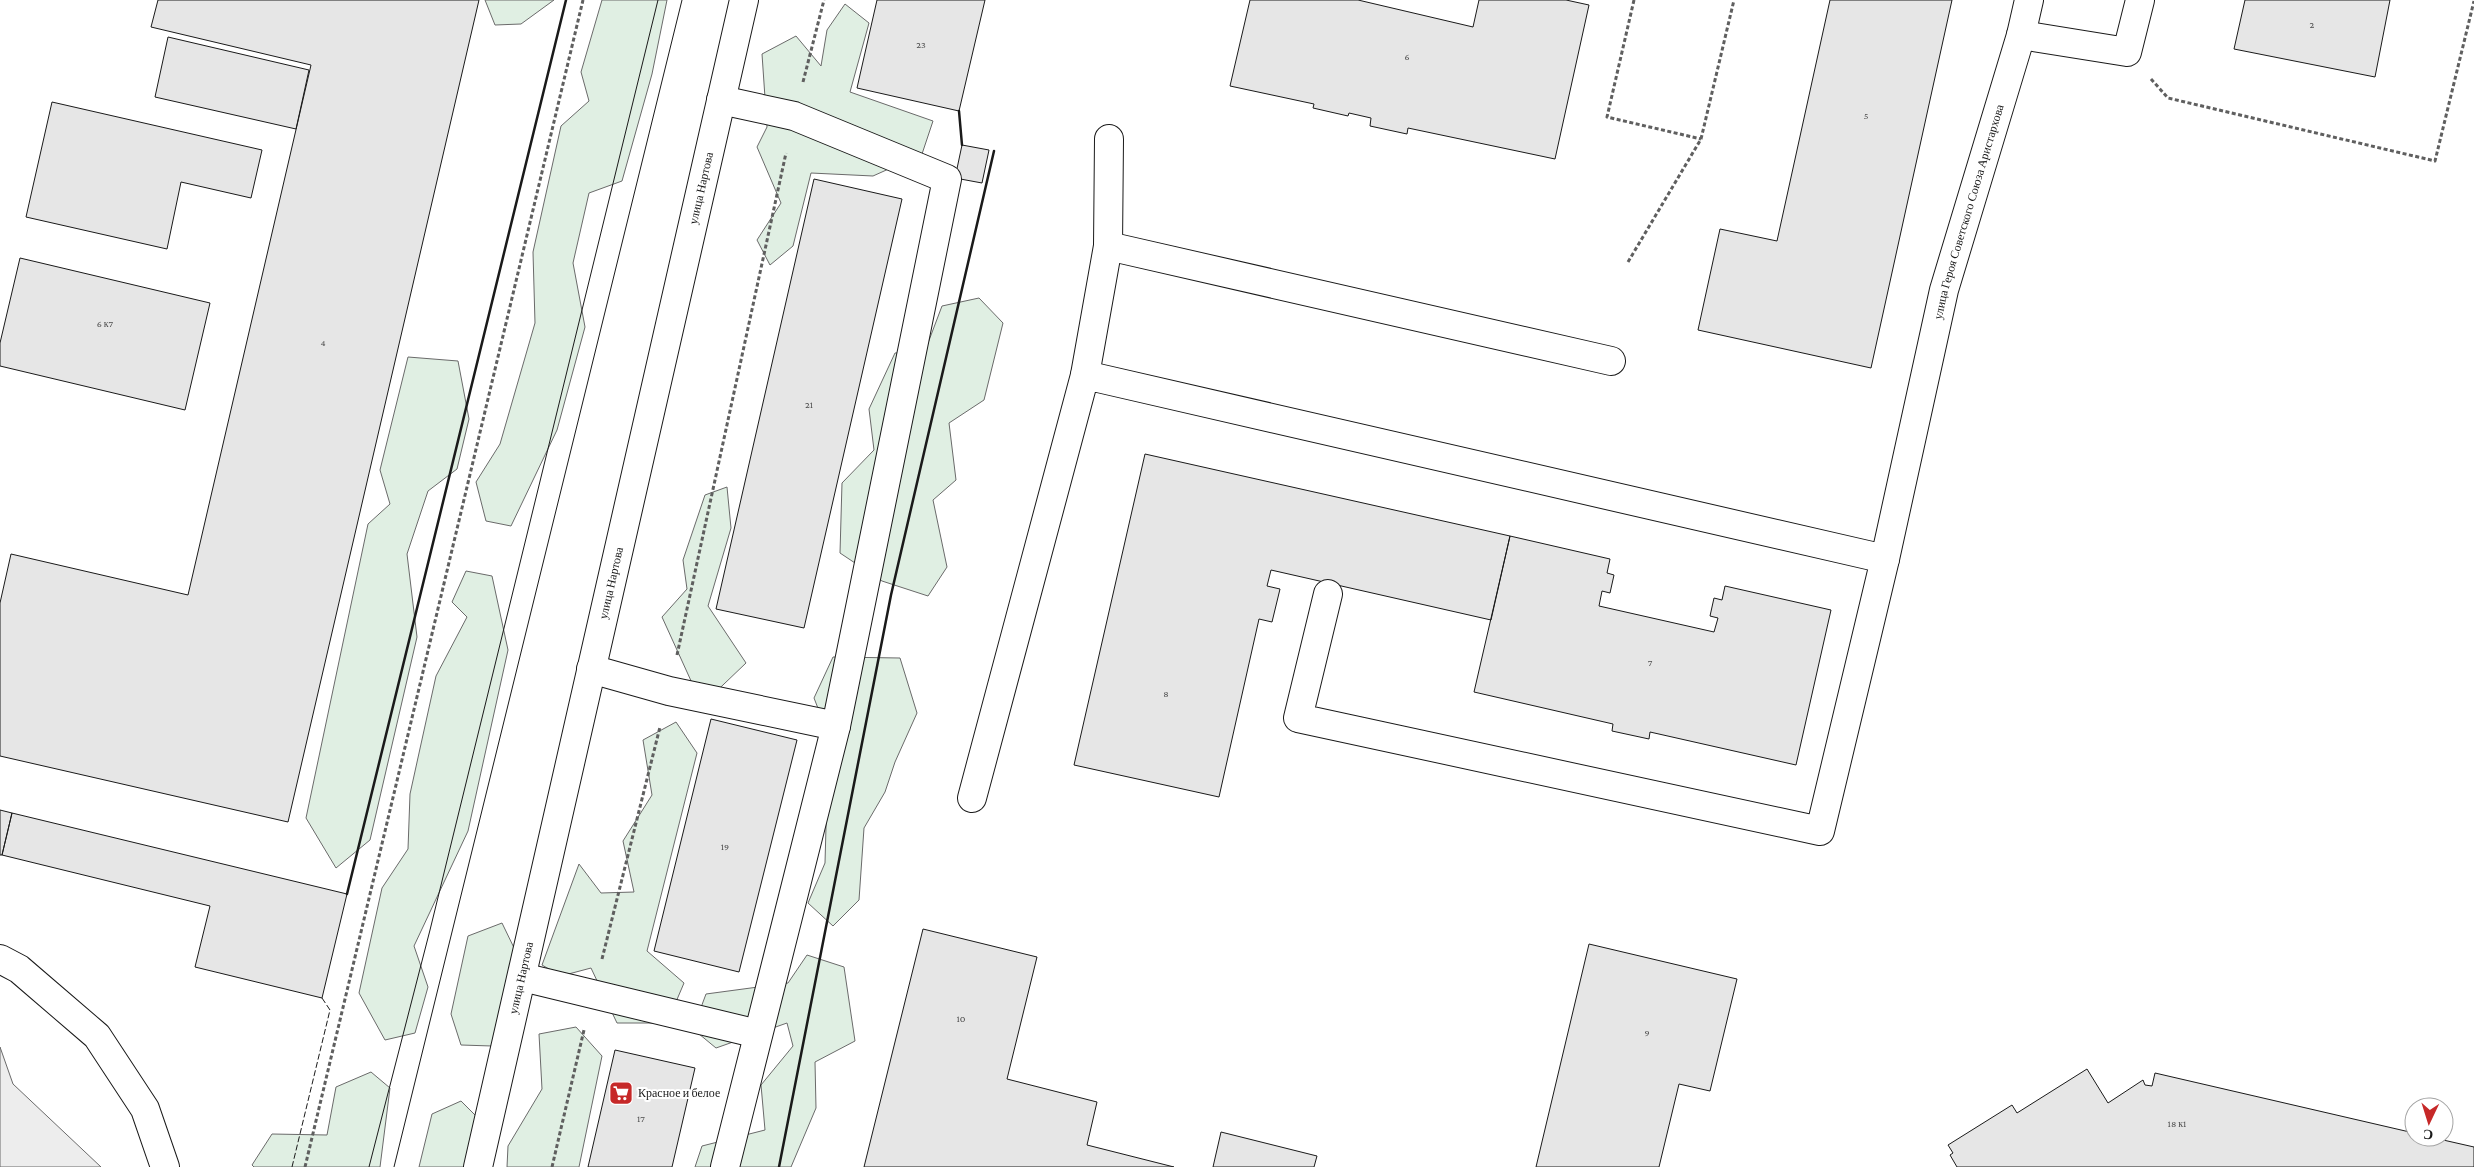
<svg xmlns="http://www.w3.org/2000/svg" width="2474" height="1167" viewBox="0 0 2474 1167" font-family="'Crimson Pro',serif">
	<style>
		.green { fill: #e0efe3; stroke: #6a6a6a }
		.parking { fill: #ededed; stroke: #6a6a6a }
		.building { fill: #e6e6e6; stroke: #1a1a1a }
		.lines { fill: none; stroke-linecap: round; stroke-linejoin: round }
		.minor-casing { stroke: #1a1a1a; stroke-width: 30 }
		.path { stroke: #5f5f5f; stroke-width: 3; stroke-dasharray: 4 2.5; stroke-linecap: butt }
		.minor { stroke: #fff; stroke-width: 28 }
		.tram { stroke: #1a1a1a; stroke-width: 1 }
		.fence { stroke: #1a1a1a; stroke-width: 1; stroke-dasharray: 6 2.5; stroke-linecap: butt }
		.wall { stroke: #1a1a1a; stroke-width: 2.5 }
		.labels { text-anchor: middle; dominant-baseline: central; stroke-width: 4; stroke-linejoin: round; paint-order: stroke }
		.number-label { font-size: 10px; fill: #4d4d4d }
		.street-label { font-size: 12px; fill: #1a1a1a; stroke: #fff }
		.poi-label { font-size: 12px; fill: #1a1a1a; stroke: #fff; text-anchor: start }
	</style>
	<rect width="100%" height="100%" fill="#fff"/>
	<path class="green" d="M485 0H554L521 24 495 25Z
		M602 0H667L652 74 622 181 589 193 573 263 585 327 557 430 511 526 486 521 476 482 500 444 535 323 533 252 561 126 589 101 581 72Z
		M845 4 869 23 850 92 933 121 922 154 873 176 811 173 793 246 770 265 757 240 781 203 757 147 767 127 762 54 796 36 821 66 827 30Z
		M979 298 1003 323 984 400 949 423 956 480 933 500 947 567 928 596 882 581 840 553 842 483 874 450 869 409 895 353 925 351 942 306Z
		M408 357 458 361 469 419 457 469 428 491 407 554 417 637 370 840 336 868 306 818 368 524 390 504 380 470Z
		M727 487 731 528 708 606 746 663 702 705 662 617 687 589 683 560 705 495Z
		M466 571 492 576 508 650 468 831 414 946 428 987 415 1033 385 1040 359 993 382 888 408 849 410 794 436 676 467 617 452 602Z
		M833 657 900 658 917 713 895 762 885 792 864 828 859 900 833 926 808 903 825 863 827 791 840 765 814 698Z
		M676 722 697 753 647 951 684 983 667 1023H617L591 968 561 976 542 965 579 864 601 893 634 892 623 841 652 795 643 740Z
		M502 923 517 954 492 1046 461 1045 451 1014 468 936Z
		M807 955 844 967 855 1041 815 1062 816 1108 791 1167H695L702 1146 765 1130 761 1085 793 1046 787 1023 716 1048 693 1029 706 994 788 983Z
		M576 1027 602 1056 579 1167H507L508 1146 542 1089 539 1034Z
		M371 1072 390 1088 380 1167H254L252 1165 272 1134 327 1135 336 1087Z
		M461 1101 479 1119 477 1167H419L432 1114Z"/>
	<path class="parking" d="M0 1047 13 1084 101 1167H0Z"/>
	<path class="building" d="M158 0H479L288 822 0 756V603L11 554 188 595 311 65 151 27Z
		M877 0H985L959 111 857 88Z
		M1250 0H1358L1473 27 1479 0H1566L1589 5 1555 159 1408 128 1407 134 1370 126 1371 118 1349 113 1348 116 1313 108 1314 104 1230 86Z
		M1830 0H1952L1871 368 1698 330 1720 229 1777 241Z
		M2245 0H2390L2375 77 2234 49Z
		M168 37 309 70 296 129 155 97Z
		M52 102 262 150 251 198 181 182 167 249 26 217Z
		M962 145 989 150 982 183 955 178Z
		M814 179 902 199 804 628 716 609Z
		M20 258 210 303 185 410 0 366V343Z
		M1145 454 1510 536 1491 620 1271 570 1267 586 1280 589 1272 622 1259 619 1219 797 1074 765Z
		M1510 536 1610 559 1607 573 1614 575 1610 593 1602 591 1599 606 1714 632 1718 618 1710 616 1714 598 1722 600 1725 586 1831 610 1796 765 1650 732 1649 739 1612 731 1613 724 1474 692Z
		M711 719 797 740 739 972 654 951Z
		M0 810 12 813 2 855H0Z
		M12 813 347 894 322 998 195 967 210 906 2 855Z
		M923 929 1037 957 1007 1079 1097 1102 1087 1145 1174 1167H864Z
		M1589 944 1737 979 1710 1091 1679 1084 1659 1167H1536Z
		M615 1050 695 1068 672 1167H588Z
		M2087 1069 2108 1103 2143 1080 2145 1085 2152 1086 2155 1073 2414 1133V1137H2430L2474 1147V1167H1957L1950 1155 1953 1153 1948 1145 2012 1105 2017 1113Z
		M1221 1132 1317 1156 1314 1167H1213Z"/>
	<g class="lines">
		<g class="minor-casing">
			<g id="minor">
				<path d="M2021 35 2127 52 2140 0"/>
				<path d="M721 100 794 116 947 179 836 726 725 1167"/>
				<path d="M1108 246 1611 361"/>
				<path d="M1085 375 1108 246 1109 139"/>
				<path d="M1328 594 1298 718 1820 831 1885 559"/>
				<path d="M591 669 669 691 836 726"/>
				<path id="s1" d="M972 798 1085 375 1885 559 1944 290 2021 35 2029 0"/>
				<path d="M0 959 19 969 97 1036 145 1109 165 1167"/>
				<path d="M522 977 758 1034"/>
				<path id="s2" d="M478 1167 744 0"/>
			</g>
		</g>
		<path class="path" d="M1634 0 1607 117 1701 139
			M2151 79 2168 98 2435 161 2474 1
			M803 82 824 0
			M1628 262 1701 139 1734 0
			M677 655 786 153
			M602 959 660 727
			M305 1167 583 0
			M552 1167 584 1030"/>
		<use href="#minor" class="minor"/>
		<path class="tram" d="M369 1167 430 930 658 0
			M394 1167 682 0"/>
		<path class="fence" d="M292 1167 330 1010 322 998"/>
		<path class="wall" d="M959 111 962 145
			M347 894 566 0
			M779 1167 891 595 994 151"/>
	</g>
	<defs>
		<g id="supermarket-square" transform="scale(1.25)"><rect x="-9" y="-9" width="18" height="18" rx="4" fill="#c62828" stroke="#fff"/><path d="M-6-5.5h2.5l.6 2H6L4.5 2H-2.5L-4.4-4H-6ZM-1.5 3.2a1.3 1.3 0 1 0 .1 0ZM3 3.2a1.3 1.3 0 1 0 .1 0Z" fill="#fff"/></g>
	</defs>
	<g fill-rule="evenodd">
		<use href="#supermarket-square" x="621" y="1093"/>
	</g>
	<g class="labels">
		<g class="number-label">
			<text x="2312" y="24">2</text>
			<text x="921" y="44">23</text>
			<text x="1407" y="56">6</text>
			<text x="1866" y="115">5</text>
			<text x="105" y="323">6 к7</text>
			<text x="323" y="342">4</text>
			<text x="809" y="404">21</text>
			<text x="1650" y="662">7</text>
			<text x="1166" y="693">8</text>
			<text x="725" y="846">19</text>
			<text x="961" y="1018">10</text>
			<text x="1647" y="1032">9</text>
			<text x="641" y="1118">17</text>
			<text x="2177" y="1123">18 к1</text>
		</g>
		<g class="street-label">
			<text stroke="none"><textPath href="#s2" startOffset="1004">улица Нартова</textPath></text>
			<text stroke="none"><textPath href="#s1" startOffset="1616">улица Героя Советского Союза Аристархова</textPath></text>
			<text stroke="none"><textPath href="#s2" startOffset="599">улица Нартова</textPath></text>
			<text stroke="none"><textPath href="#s2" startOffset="194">улица Нартова</textPath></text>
		</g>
		<g class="poi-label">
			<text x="638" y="1093">Красное и белое</text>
		</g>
	</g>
	<g transform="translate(2429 1122) rotate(184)"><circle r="24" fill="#ffffff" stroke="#a3a3a3"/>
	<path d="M0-4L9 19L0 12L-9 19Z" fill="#c62828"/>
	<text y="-8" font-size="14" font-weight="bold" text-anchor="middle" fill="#1a1a1a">С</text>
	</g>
</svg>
